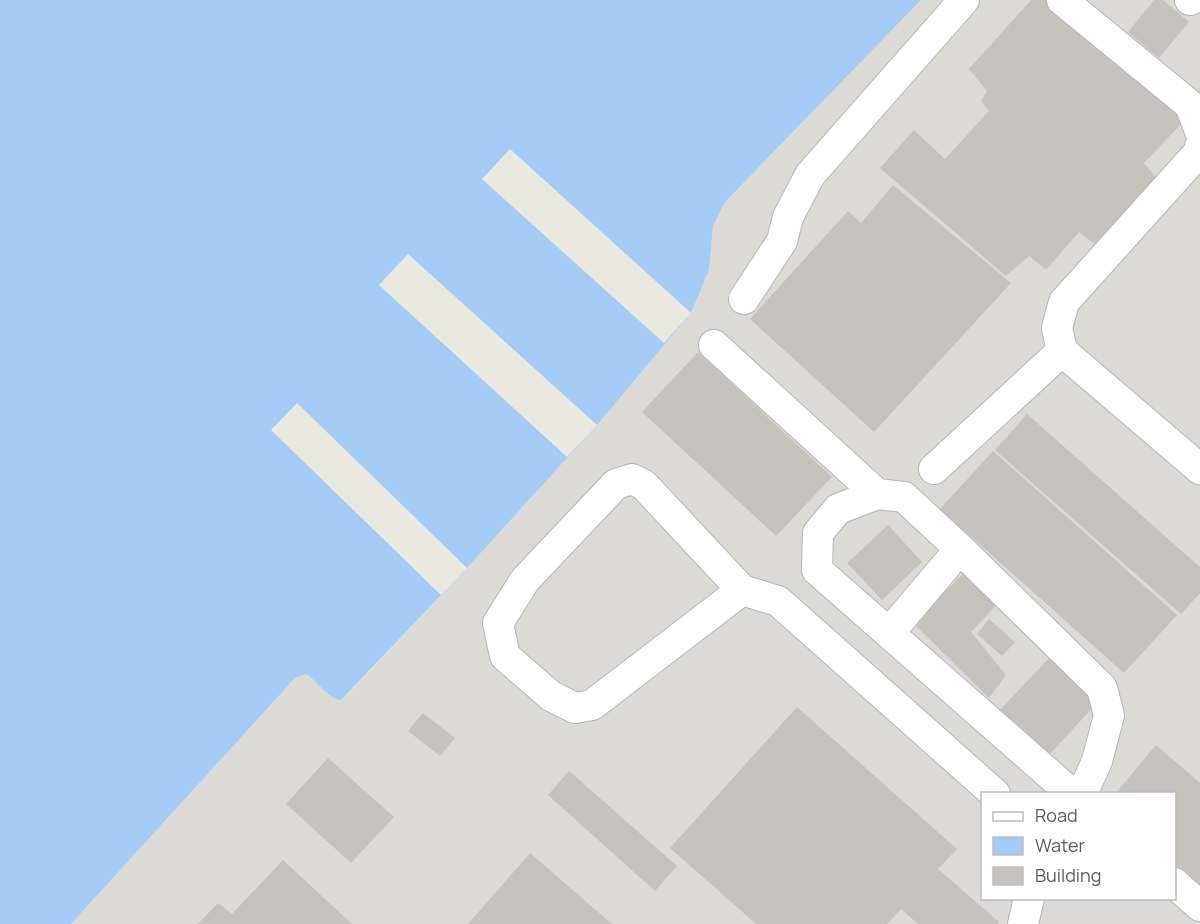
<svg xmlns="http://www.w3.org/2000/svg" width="1200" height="924" viewBox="0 0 1200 924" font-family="Manrope,sans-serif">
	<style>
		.industrial { fill: #dcdad4; fill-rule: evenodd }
		.water { fill: #a4ccf6 }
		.pier { fill: #eae9e0 }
		.building { fill: #c6c3bc }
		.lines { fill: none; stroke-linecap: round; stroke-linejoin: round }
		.minor-casing { stroke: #b3b5b9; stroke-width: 32 }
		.minor { stroke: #fff; stroke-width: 30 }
	</style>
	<rect width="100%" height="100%" fill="#eae9e0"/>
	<path class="industrial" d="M921 0H1200V924H71L295 678 306 674 347 695 467 568 597 425 691 313 709 270 713 226 725 202ZM982 794H1174V898H982Z"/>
	<path class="water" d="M0 0H921L725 202 713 226 709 270 691 313 597 425 467 568 341 700C327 698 318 681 306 674L295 678 71 924H0Z"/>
	<path class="pier" d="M510 149 691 313 664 343 482 179Z
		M408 254 597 425 567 457 379 285Z
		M297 403 467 568 441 595 271 430Z"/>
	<path class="building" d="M1031 0H1052L1187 118 1144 163 1156 178 1097 246 1079 232 1046 270 1029 256 1006 276 880 168 914 130 945 159 989 111 981 101 987 91 969 69Z
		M1154 0H1163L1189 22 1159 58 1128 32Z
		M893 185 1011 283 874 432 750 319 848 211 861 223Z
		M698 352 832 477 776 536 642 412Z
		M1027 414 1200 567V593L1181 614 995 450Z
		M993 451 1177 615 1124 673 940 509Z
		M888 525 922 562 882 600 847 563Z
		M969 568 1003 598 971 632 1006 675 989 698 913 623Z
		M989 619 1015 642 1002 656 977 634Z
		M1050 657 1098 702 1048 756 999 711Z
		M797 707 957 849 938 869 999 922 998 924H918L901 909 887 924H756L670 848Z
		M423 713 455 738 440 756 408 731Z
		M1156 745 1200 783V888L1174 866V794H1115Z
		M328 758 394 817 351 863 286 804Z
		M569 771 677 866 655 891 548 795Z
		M530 853 612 924H468Z
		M283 860 352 924H198L218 903 232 914Z"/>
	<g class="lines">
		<g class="minor-casing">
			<path id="minor" d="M1062 0 1190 105 1200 131
				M1190 0H1191
				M1200 146 1199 152 1064 302 1057 328 1062 351 1200 469
				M744 299 782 241 788 217 810 175 964 0
				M714 345 877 494
				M934 469 1062 351
				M742 590 592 705 575 708 551 696 505 656 498 623 525 580 616 484 632 479 644 485 742 590 778 601 995 794
				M889 633 960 549
				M1072 794 817 570 818 533 838 509 877 494 904 497 960 549 1102 688 1109 715 1097 761 1082 794
				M1174 883 1200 906
				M1023 924 1029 898"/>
		</g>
		<use href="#minor" class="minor"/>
	</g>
	<rect x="981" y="792" width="195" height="108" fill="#ffffff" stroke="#bdbdbf" stroke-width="1.5"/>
	<rect x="993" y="812" width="30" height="9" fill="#ffffff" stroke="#bdbdbf" stroke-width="1.5"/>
	<text x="1035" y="822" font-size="18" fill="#595b5f">Road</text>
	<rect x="993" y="837" width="30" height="18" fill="#a4ccf6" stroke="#bdbdbf" stroke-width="1.5"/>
	<text x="1035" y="852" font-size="18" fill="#595b5f">Water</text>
	<rect x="993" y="867" width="30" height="18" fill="#c6c3bc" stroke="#bdbdbf" stroke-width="1.5"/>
	<text x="1035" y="882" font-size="18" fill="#595b5f">Building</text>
</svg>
